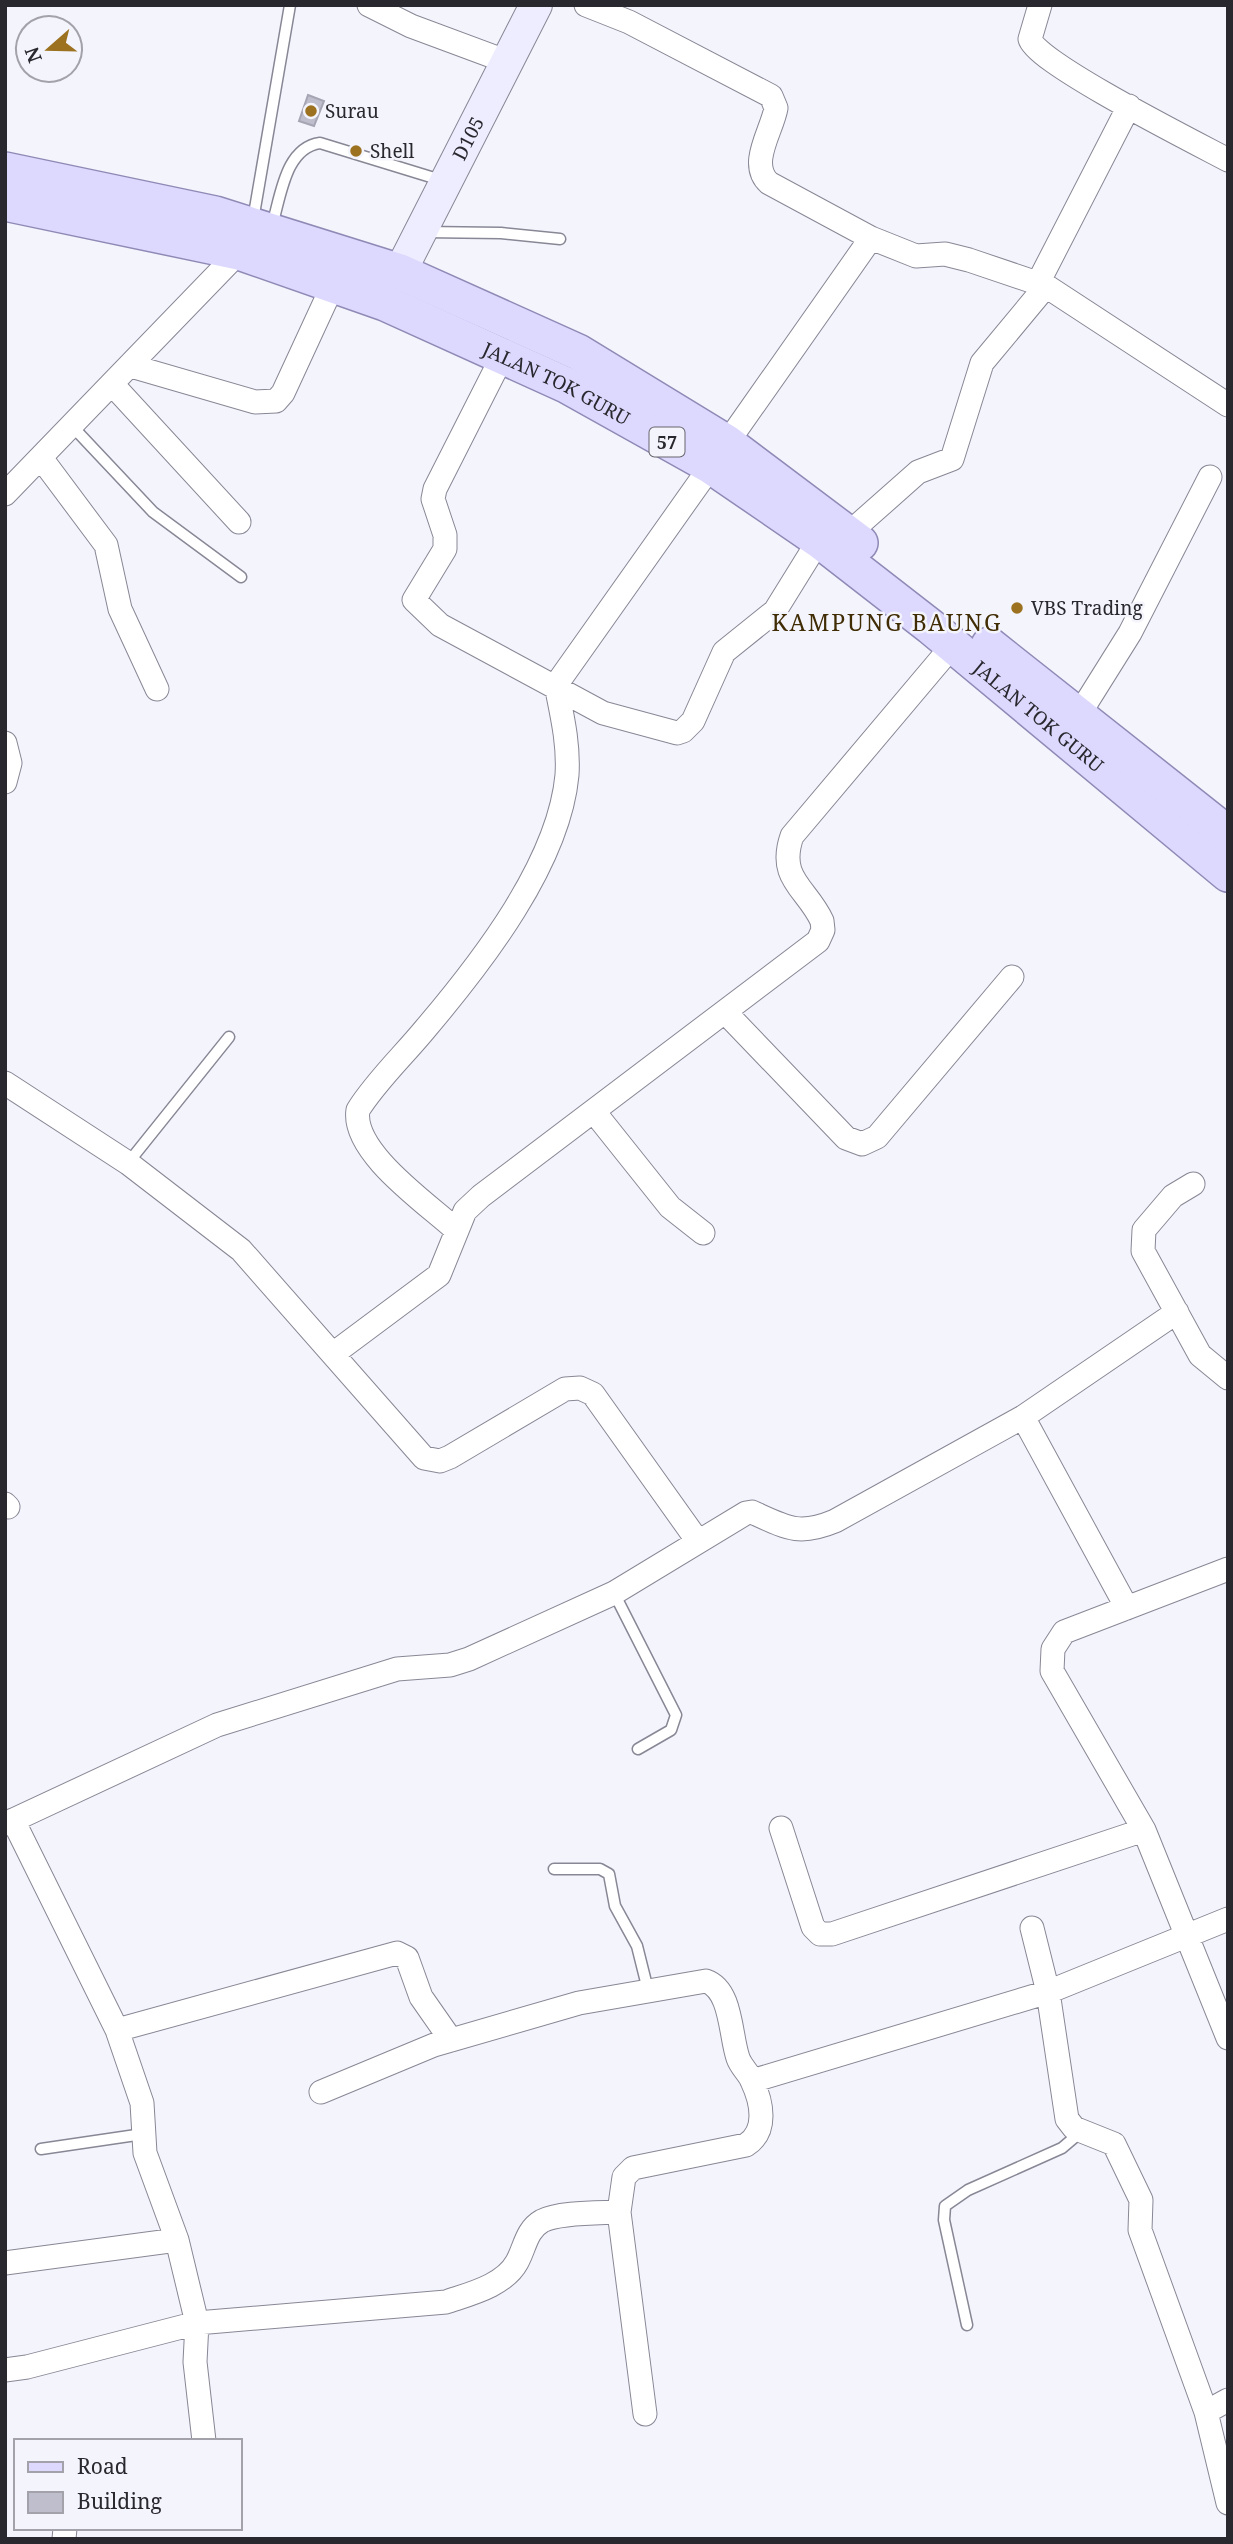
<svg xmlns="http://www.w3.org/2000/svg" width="1233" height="2544" viewBox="0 0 1233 2544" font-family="'Noto Serif',serif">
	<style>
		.building { fill: #bfbecd; stroke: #a6a5b4; stroke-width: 2 }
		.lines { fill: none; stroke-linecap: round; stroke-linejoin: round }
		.lane-casing { stroke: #888795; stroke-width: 13 }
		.street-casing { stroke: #888795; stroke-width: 25 }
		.secondary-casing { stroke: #888795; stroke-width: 34 }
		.primary-casing { stroke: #8e8ab5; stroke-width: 38 }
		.lane { stroke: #fff; stroke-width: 10 }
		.street { stroke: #fff; stroke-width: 23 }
		.secondary { stroke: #eeecff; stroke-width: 32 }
		.primary { stroke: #dcd8fe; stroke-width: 35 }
		.poi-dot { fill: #9c7220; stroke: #f4f4fd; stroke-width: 2.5 }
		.labels { text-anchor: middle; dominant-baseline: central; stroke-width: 5; stroke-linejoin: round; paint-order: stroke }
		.shield { fill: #f4f4fd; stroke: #66656c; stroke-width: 2 }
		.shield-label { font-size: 18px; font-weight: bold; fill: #29282e }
		.poi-label { font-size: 19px; fill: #29282e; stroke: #f4f4fd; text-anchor: start }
		.street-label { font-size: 19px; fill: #29282e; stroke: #f4f4fd }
		.quarter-label { font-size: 23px; letter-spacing: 2px; fill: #412d05; stroke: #f4f4fd }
	</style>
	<rect width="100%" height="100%" fill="#f4f4fd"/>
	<path class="building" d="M308 95 324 101 314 126 299 121Z"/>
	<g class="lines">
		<g class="lane-casing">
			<path id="lane" d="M253 220 290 5
				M272 225C281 196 285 148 320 143L444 181
				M424 232 501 233 560 239
				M72 426 153 512 241 577
				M128 1163 229 1037
				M614 1593 676 1715 671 1730 638 1749
				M554 1869H600L609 1874 615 1906 637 1946 648 1990
				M41 2149 143 2134
				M967 2325 944 2220 945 2206 968 2190 1062 2148 1082 2131"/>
		</g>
		<g class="street-casing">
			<path id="street" d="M369 5 411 26 508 62
				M586 5 629 22 771 96 776 108C772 131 748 164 769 183L871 238 727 443
				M1040 5 1030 39C1035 62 1198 144 1228 160
				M871 238 916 256 945 254 969 260 1046 286 1228 405
				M1038 283 1129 106
				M503 355 435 489 433 499 445 535V549L414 600 440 625 603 713 677 733 683 731 693 721 724 652 775 611 819 540
				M131 366 255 402 276 401 283 393 332 287
				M112 384 239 522
				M41 458 106 545 120 609 157 689
				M5 494 239 252
				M848 534 918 472 952 459 982 363 1046 286
				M1078 716 1130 633 1210 477
				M5 743 10 763 5 782
				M726 1013 846 1138 862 1144 877 1137 1012 977
				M5 1083 128 1163 241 1250 424 1458 440 1461 450 1457 565 1389 580 1388 593 1394 697 1540
				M595 1113 670 1207 703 1233
				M1193 1184 1173 1196 1144 1230 1143 1251 1200 1355 1228 1378
				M456 1230C428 1204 351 1152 358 1110 376 1081 404 1055 426 1028 482 962 559 863 567 775 569 744 562 715 556 685L711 466
				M333 1354 439 1275 465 1211 481 1196 818 941 823 930 822 921C807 888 777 879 792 836L953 645
				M1023 1417 1127 1608
				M5 1504 8 1507
				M1228 1569 1064 1632 1053 1649 1052 1671 1144 1830 1228 2038
				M13 1820 117 2030 142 2103 145 2153 177 2240 197 2323 195 2362 204 2441
				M5 1824 217 1725 397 1669 450 1665 469 1659 614 1593 746 1513 752 1512C787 1528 799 1536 835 1521L1023 1417 1177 1312
				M781 1828 813 1927 820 1934H832L1144 1830
				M117 2030 397 1953 407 1958 421 1997 451 2040
				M752 2081 1048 1992 1032 1928
				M619 2212 645 2414
				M5 2263 177 2240
				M5 2370 27 2367 197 2323 446 2302C469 2294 504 2286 517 2262 525 2248 526 2230 542 2221 559 2212 599 2213 619 2212L624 2177 633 2168 746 2145C768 2131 762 2102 752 2081 749 2073 741 2067 738 2058 730 2035 732 1990 706 1981L579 2003 434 2045 321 2092
				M1228 2400 1206 2412 1228 2503
				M1206 2412 1140 2230 1141 2200 1114 2144 1074 2128 1067 2119 1048 1992 1228 1919
				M64 2539 65 2528"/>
		</g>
		<g class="secondary-casing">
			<g id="secondary">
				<path id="s1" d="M400 272 536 5"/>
			</g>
		</g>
		<g class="primary-casing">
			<g id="primary">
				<path d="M5 170 215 214 400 272 578 352 727 443 860 543"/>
				<path id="s2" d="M5 203 239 252 385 303 566 385 711 466 819 540 931 627 1228 874"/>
				<path d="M989 645 1228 834"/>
			</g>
		</g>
		<use href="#lane" class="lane"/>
		<use href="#street" class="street"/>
		<use href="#secondary" class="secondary"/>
		<use href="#primary" class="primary"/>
	</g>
	<g class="poi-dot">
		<circle cx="311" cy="111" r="7"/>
		<circle cx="356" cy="151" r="7"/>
		<circle cx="1017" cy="608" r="7"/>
	</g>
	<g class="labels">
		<rect class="shield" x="649.5" y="427.5" width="35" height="29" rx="5"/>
		<g class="shield-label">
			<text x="667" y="442">57</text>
		</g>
		<g class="poi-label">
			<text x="325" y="111">Surau</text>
			<text x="370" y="151">Shell</text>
			<text x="1031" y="608">VBS Trading</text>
		</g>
		<g class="street-label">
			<text stroke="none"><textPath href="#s1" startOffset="150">D105</textPath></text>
			<text stroke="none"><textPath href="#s2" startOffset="583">JALAN TOK GURU</textPath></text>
			<text stroke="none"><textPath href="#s2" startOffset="1171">JALAN TOK GURU</textPath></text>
		</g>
		<g class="quarter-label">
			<text x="887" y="622">KAMPUNG BAUNG</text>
		</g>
	</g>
	<rect width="1233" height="2544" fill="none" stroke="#29282e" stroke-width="14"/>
	<rect x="14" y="2439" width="228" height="91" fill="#f4f4fd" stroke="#a3a2aa" stroke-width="2"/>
	<rect x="28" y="2462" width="35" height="10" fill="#dcd8fe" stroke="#a3a2aa" stroke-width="2"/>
	<text x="77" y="2474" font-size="21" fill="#29282e">Road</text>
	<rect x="28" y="2492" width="35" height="21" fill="#bfbecd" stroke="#a3a2aa" stroke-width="2"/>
	<text x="77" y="2509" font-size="21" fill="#29282e">Building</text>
	<g transform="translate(49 49) rotate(250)"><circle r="33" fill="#f4f4fd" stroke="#a3a2aa" stroke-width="2"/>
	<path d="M0-5L12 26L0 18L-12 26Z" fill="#9c7220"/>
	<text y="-10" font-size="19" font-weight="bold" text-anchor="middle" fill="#29282e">N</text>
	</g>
</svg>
